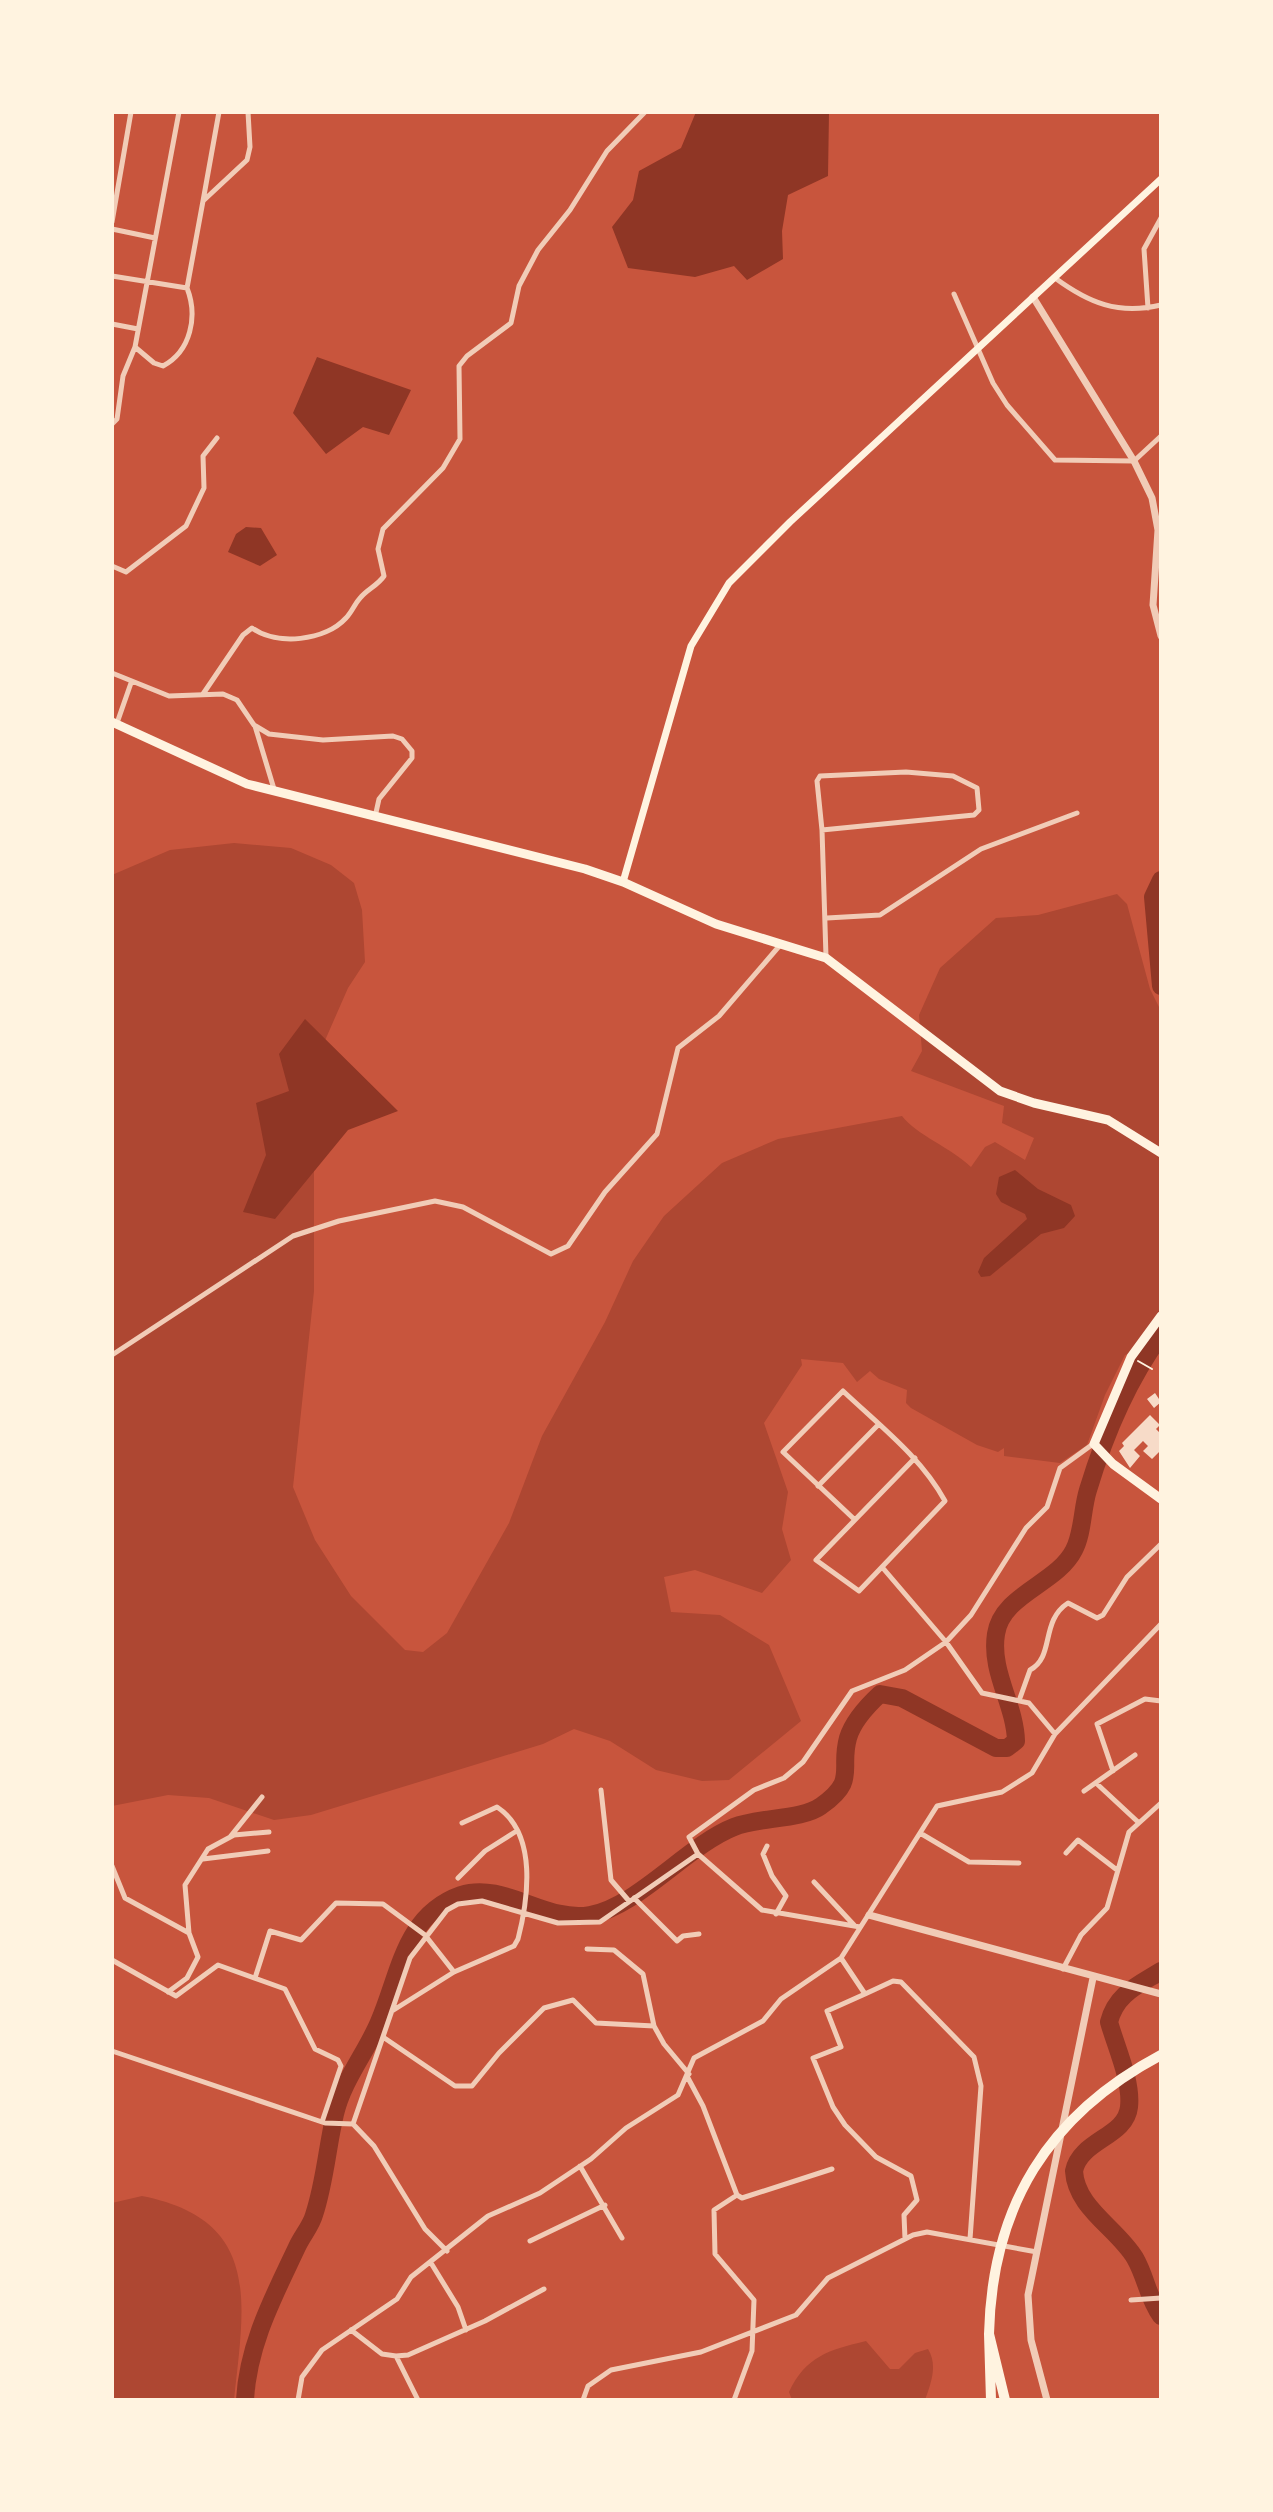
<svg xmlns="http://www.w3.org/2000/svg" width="1273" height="2512" viewBox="0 0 1273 2512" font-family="Signika,sans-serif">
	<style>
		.green { fill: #ae4732 }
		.water { fill: #8f3625 }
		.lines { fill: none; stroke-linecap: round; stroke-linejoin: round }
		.river { stroke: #8f3625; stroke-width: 18 }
		.building { fill: #f7dbc8 }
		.path { stroke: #fff3e0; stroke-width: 2 }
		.minor { stroke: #f1ccb7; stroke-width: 5 }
		.tertiary { stroke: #f1ccb7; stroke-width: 7 }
		.secondary { stroke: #fff3e0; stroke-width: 7 }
		.trunk { stroke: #fff3e0; stroke-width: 9 }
		.motorway { stroke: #fff3e0; stroke-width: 10 }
	</style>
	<rect width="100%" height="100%" fill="#c8553d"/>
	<path class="green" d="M234 843 291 848 331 865 354 883 362 910 365 962 348 988 323 1045 314 1132V1291L293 1487 315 1540 351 1596 405 1650 423 1652 447 1633 509 1523 542 1436 605 1322 633 1261 664 1216 722 1163 778 1139 902 1116C915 1134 953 1149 971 1167L985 1147 995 1142 1025 1160 1034 1138 1002 1123 1004 1106 911 1071 922 1051 919 1015 940 968 996 918 1038 915 1117 894 1127 904 1150 989 1161 1011V1330L1147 1348 1125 1355 1105 1395 1087 1445 1060 1463 1004 1456V1448L998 1452 977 1445 911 1408 906 1403 907 1390 879 1379 870 1371 857 1382 843 1363 801 1359 802 1365 764 1423 788 1492 782 1529 791 1560 762 1593 695 1570 664 1577 671 1612 720 1615 769 1645 801 1721 729 1780 702 1781 656 1770 610 1741 574 1729 543 1744 311 1815 274 1820 209 1798 168 1795 112 1806V875L170 850Z
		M142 2196C263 2220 244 2304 234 2400H112V2203Z
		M866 2341 890 2369H899L915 2353 928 2349C938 2365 931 2383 925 2400H792L789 2392C806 2356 829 2350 866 2341Z"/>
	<path class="water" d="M696 112H829L828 176 788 195 782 231 783 259 747 280 734 266 695 277 628 268 612 227 633 200 639 171 681 148Z
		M317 357 411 390 389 435 363 427 326 454 293 413Z
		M246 527 261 528 277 555 260 566 228 552 236 534Z
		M305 1019 398 1111 348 1130 275 1219 243 1212 266 1155 256 1103 289 1091 279 1054Z
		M1015 1170 1038 1189 1071 1205 1075 1216 1064 1228 1041 1234 990 1276 981 1277 978 1272 984 1258 1027 1219 1025 1214 1001 1202 996 1194 999 1177Z"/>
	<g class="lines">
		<path class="river" d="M1161 880 1153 897 1161 986
			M1161 1971C1137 1986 1116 1994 1109 2022 1116 2047 1132 2081 1129 2107 1126 2137 1080 2140 1074 2171 1076 2208 1117 2228 1135 2258 1146 2277 1148 2298 1161 2316
			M245 2400C248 2344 274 2296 297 2247 302 2236 311 2226 314 2215 325 2182 327 2148 335 2114 343 2080 366 2053 379 2022 400 1974 404 1915 461 1895 504 1881 545 1923 590 1915 637 1907 688 1845 734 1827 758 1817 802 1820 821 1806 858 1780 839 1770 848 1738 853 1721 867 1706 880 1694L902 1698 996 1748H1007L1016 1741C1015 1704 990 1672 996 1634 1002 1594 1057 1584 1074 1550 1083 1533 1082 1509 1088 1490 1104 1437 1128 1380 1161 1335"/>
	</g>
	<path class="building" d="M1155 1393 1161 1402 1154 1408 1147 1399Z
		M1150 1415 1160 1425 1156 1429 1161 1434V1450L1152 1459 1143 1451 1148 1446 1143 1441 1134 1450 1140 1456 1130 1468 1119 1451 1124 1446 1122 1443Z"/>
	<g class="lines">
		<path class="path" d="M1138 1361 1152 1369"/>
		<path class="minor" d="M203 201 219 112
			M112 222 131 112
			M112 229 155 238
			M112 276 187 288 203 201 247 160 250 147 248 112
			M1055 278C1089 303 1118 315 1161 305
			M954 294 993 383 1007 405 1055 460 1134 461 1161 436
			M1148 308 1144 249 1161 218
			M112 324 138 329
			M135 347 154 363 163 366C191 351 198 316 187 288
			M112 424 117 419 123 376 135 347 179 112
			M112 566 126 572 186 526 204 488 203 456 217 438
			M112 673 169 696 223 694 237 700 254 725 269 734 323 740 393 736 402 739 412 751V758L379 799 375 817
			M203 694 243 635 252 628C277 646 325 641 346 618 352 612 355 603 361 597 368 589 378 585 384 576L378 549 383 529 443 468 460 439 459 366 467 356 511 323 519 286 538 250 570 210 607 151 645 112
			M117 723 131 683
			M255 726 274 789
			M906 772 953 776 977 788 979 810 974 815 822 830 817 781 820 776Z
			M822 830 826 957
			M827 918 880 915 981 849 1077 813
			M112 1355 293 1236 339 1221 435 1201 463 1207 551 1254 568 1246 605 1192 657 1134 678 1048 719 1016 781 944
			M818 1486 878 1425
			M854 1519 783 1452 843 1391C880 1426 921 1457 945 1501L859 1591 816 1560 915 1458
			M882 1567 946 1642 982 1693 1029 1703 1055 1734
			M1020 1698 1030 1670C1055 1657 1040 1621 1068 1603L1097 1618 1103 1615 1127 1577 1161 1544
			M1113 1771 1097 1724 1145 1699 1161 1701
			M1096 1783 1138 1822
			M601 1790 611 1880 629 1901
			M1084 1791 1135 1755
			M920 1833 969 1862 1019 1863
			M230 1837 262 1797
			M767 1846 763 1854 772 1876 786 1896 776 1914
			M1066 1853 1078 1840 1117 1870
			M203 1859 268 1851
			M112 1866 125 1898 189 1933
			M458 1878 485 1851 515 1832
			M814 1882 854 1925
			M634 1898 677 1941 683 1936 699 1934
			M860 1927 762 1910 698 1854 689 1837 754 1790 784 1778 803 1762 852 1691 905 1670 946 1642 971 1615 1026 1528 1047 1507 1060 1468 1093 1444
			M587 1949 614 1950 643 1974 654 2026 664 2044 689 2074
			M841 1958 865 1994 893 1981 901 1982 974 2057 981 2086 970 2239
			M112 1960 176 1996 218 1965 285 1989 315 2049 338 2060 341 2066 322 2122
			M1063 1969 1081 1935 1107 1908 1129 1832 1161 1803
			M255 1978 270 1931 301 1940 336 1903 383 1904 425 1935 454 1972
			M168 1992 187 1978 198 1957 189 1933 185 1885 208 1849 234 1835 269 1832
			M865 1994 827 2011 841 2047 813 2058 833 2107 845 2125 876 2157 911 2176 917 2200 904 2215 905 2239
			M392 2011 454 1972 514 1946 518 1939C528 1900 538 1834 497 1807L462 1823
			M383 2037 455 2086H472L499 2053 544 2008 573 2000 596 2023 654 2026
			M112 2051 325 2123 353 2124 374 2146 425 2229 447 2251
			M688 2078 703 2106 737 2195 714 2210 715 2254 754 2300 752 2351 734 2400
			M353 2124 410 1958 447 1910 458 1904 482 1901 558 1923 600 1922 698 1854
			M580 2166 622 2238
			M737 2195 742 2198 832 2169
			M530 2241 605 2205
			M431 2263 458 2307 466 2330
			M1131 2300 1161 2298
			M351 2330 382 2354 396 2356 418 2400
			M396 2356 408 2355 485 2321 544 2289
			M298 2400 302 2377 322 2350 397 2299 411 2277 488 2216 540 2193 591 2159 626 2128 678 2095 694 2058 763 2021 781 1999 841 1958 937 1806 1002 1792 1032 1773 1055 1734 1161 1624
			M583 2400 588 2386 611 2370 701 2352 796 2315 828 2278 913 2235 927 2232 1037 2252"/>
		<path class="tertiary" d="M1033 297 1134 461 1152 498 1158 530 1153 605 1161 636
			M869 1915 1161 1994
			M1047 2400 1031 2340 1028 2295 1093 1978"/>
		<path class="secondary" d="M623 882 691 646 729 583 790 522 1161 179"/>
		<path class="trunk" d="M112 722 247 784 585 869 623 882 716 924 826 958 1000 1091 1034 1103 1108 1120 1161 1153
			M1161 1316 1131 1357 1094 1444 1113 1464 1161 1499"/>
		<path class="motorway" d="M989 2334C992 2206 1048 2115 1161 2055
			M991 2400 989 2334 1005 2400"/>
	</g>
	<rect width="1273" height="2512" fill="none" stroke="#fff3e0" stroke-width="228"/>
</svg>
